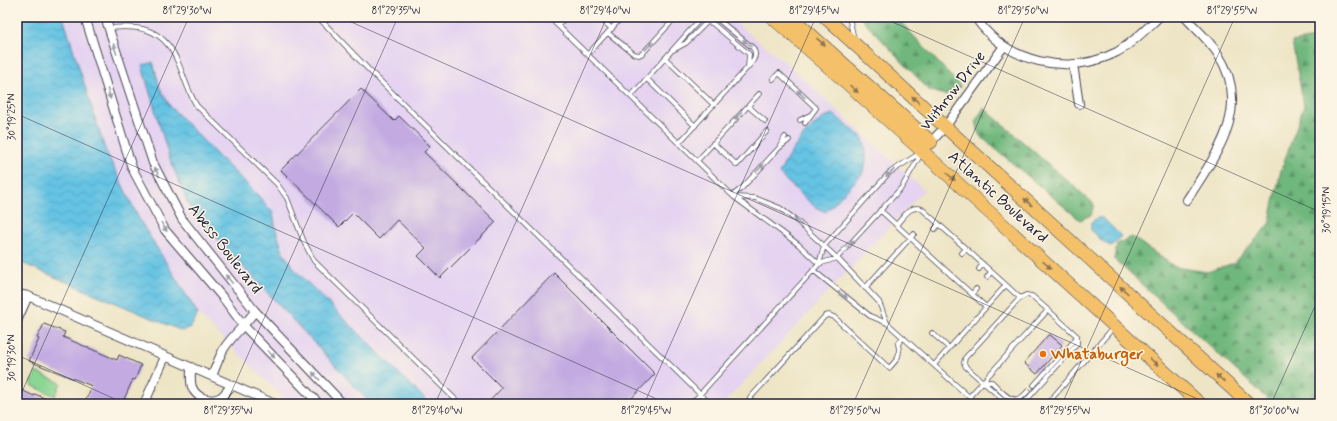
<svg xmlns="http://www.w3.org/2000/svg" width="1337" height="421" viewBox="0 0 1337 421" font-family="Mynerve,sans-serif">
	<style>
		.built { fill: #e5d3f1 }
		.green { fill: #8ad693; stroke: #567c67 }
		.forest { fill: url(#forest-firs); stroke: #486c5c }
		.water { fill: url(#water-waves); stroke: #44728f }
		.building { fill: #c3abe2 }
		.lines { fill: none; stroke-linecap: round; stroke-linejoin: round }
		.service-casing { stroke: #413f50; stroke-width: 5.5 }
		.minor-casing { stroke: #413f50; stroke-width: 10 }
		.trunk-casing { stroke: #413f50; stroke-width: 14 }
		.service { stroke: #fff; stroke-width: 4 }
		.minor { stroke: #fff; stroke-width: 8 }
		.trunk { stroke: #f4c16b; stroke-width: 13 }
		.oneway { fill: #8b7253 }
		.oneway2 { fill: #9c9ca7 }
		.ticks { fill: none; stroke: #22223b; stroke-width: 1; stroke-opacity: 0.45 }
		.food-dot { fill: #e8710a; stroke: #fcf5e5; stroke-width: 1.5 }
		.labels { text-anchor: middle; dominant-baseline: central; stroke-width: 3; stroke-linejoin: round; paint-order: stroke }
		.street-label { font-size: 16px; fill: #22223b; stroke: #fcf5e5 }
		.food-label { font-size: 16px; font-weight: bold; fill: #c56008; stroke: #fcf5e5; text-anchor: start }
		.neatline { fill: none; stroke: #22223b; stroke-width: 1.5 }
		.ticks-label { font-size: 10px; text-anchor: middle; fill: #22223b }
	</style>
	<defs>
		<pattern id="forest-firs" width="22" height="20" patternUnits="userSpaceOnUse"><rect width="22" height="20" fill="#6fb77d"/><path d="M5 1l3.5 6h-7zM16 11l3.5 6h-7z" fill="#5b9468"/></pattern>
		<pattern id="water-waves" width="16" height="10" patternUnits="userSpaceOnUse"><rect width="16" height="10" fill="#65c3e3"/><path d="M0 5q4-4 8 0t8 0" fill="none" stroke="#57a7c4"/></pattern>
	</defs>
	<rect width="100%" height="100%" fill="#fcf5e5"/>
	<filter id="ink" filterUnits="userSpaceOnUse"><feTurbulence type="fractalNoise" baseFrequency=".025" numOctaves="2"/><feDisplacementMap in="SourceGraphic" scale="8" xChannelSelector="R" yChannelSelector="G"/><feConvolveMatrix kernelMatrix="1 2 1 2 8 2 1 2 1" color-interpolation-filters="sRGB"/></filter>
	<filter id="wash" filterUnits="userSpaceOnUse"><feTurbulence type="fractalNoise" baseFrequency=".012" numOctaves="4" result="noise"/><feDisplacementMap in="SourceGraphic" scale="16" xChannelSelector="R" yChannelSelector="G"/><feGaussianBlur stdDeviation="0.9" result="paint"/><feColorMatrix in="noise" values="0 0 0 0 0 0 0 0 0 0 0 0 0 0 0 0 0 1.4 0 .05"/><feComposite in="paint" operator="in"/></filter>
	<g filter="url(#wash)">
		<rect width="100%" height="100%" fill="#eee5c6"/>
		<path class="built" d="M63 17H728L786 63 924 190 723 404H290L198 314 139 219 105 149Z"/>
		<path class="green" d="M36 372 61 383 55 396 31 385Z"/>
		<path class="forest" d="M861 17H898V19L961 87 945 95 929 90 861 18Z
			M1320 37V404H1273L1114 259 1117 244 1132 237 1175 267 1207 272 1234 263 1269 225 1281 170 1304 106 1292 42Z
			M984 108 1094 204 1091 215 1080 220 979 135 976 120Z"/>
		<path class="water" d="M17 17H63L105 149 139 219 198 314 191 327 182 331 17 261Z
			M153 62 160 88 170 106 218 156 255 192 273 213 276 230 283 252 295 270 430 404H371L210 231 189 206 169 157 142 66Z
			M833 114 862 137 866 148V162L862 174 826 212 815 207 779 174C788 154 811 120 833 114Z
			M1097 218H1103L1121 236 1115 243 1110 246 1102 241 1091 230V222Z"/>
		<g id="blocks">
			<path class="building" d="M361 89 394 121 399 116 430 146 424 152 496 222 440 278 418 256 426 248 397 220 379 239 353 213 339 227 281 170Z
				M554 273 655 374 626 404H487L502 388 472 358Z
				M44 324 65 332 63 337 117 360 119 355 141 365 135 380 133 379 122 404H84L92 386 29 361 39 339 37 338Z
				M1049 334 1062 345 1037 374 1024 363Z
				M17 388 34 396 35 394 58 404H17Z"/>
		</g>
	</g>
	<g filter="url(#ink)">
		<use href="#blocks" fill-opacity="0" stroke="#413f50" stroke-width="1"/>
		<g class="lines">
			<g class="service-casing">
				<path id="service" d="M318 17 368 69 710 404
					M549 17 734 197 783 233 799 245 819 264
					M599 17 612 29
					M849 17 854 39
					M558 25 566 17
					M109 28C139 25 162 28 176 58 184 74 187 91 197 106L277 184 287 198 304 242 314 261 460 404
					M608 33 634 54 639 55 643 53 676 17
					M673 50 686 43 707 22 712 23 749 54 748 67
					M588 54 622 17
					M665 58 714 105
					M647 79 695 126
					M773 79 779 73 816 108 805 123
					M631 96 702 17
					M748 106 759 94
					M800 120 810 115
					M679 143 748 67C753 62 758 55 753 48L715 17
					M713 143 737 165 767 131
					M779 148 785 137
					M697 161 748 106 765 121
					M733 195 742 188 779 148 789 140
					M735 197 755 198 780 208 797 221 837 258 879 302 887 323
					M880 210 986 307
					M896 225C904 217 910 204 922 209L1006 285 934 365
					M935 229 939 224
					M962 253 966 249
					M819 264 837 258 902 187 921 154
					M979 269 983 264
					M813 270 870 316 887 323 977 404
					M987 277 991 272
					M1006 285 1020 298
					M865 288 914 234
					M972 294 976 289
					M932 333 949 348
					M982 382H992C998 388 1009 402 1018 399 1022 398 1025 394 1028 391
					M1034 385 1074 341 1077 336
					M969 397 1048 310 1077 336V344L1023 404
					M691 404 819 264 824 246 889 173 920 153
					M750 404V398L825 316 829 315 834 317 889 368C897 360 901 356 898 344L903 337
					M1008 404 966 367 964 363 965 358 1020 298 1026 295 1032 296 1048 310
					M1047 404 1113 328"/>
			</g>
			<g class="minor-casing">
				<path id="minor" d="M85 17 132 168 165 230 224 299 244 326 319 404
					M105 17 153 163 182 219 255 311 343 404
					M975 17C1006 63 1068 77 1117 52 1133 43 1146 29 1159 17
					M1185 17C1196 29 1209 40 1218 54 1253 109 1216 154 1187 200
					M1073 64 1079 104
					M928 145 945 127 1004 46
					M17 294 28 296 275 404
					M17 321 28 296
					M191 367C191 373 190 381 192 387 196 398 211 403 221 397 225 394 229 388 232 385
					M212 376C216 367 219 356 225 347 234 334 246 324 255 311
					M144 404 165 357"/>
			</g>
			<g class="trunk-casing">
				<path id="trunk" d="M772 17 855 90 1200 404
					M791 17 931 142
					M825 17 1249 404"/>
			</g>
			<use href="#service" class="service"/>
			<use href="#minor" class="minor"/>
			<use href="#trunk" class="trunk"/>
		</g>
		<defs><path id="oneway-solid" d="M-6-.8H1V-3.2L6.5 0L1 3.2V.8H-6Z"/></defs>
		<g class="oneway">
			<use href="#oneway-solid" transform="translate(821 42) rotate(41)"/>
			<use href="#oneway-solid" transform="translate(854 89) rotate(42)"/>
			<use href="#oneway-solid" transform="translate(916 100) rotate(-137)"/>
			<use href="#oneway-solid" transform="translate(951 177) rotate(42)"/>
			<use href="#oneway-solid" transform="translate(1028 202) rotate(-138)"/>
			<use href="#oneway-solid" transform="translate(1047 265) rotate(42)"/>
			<use href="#oneway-solid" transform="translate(1124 290) rotate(-138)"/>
			<use href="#oneway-solid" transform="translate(1154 362) rotate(42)"/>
			<use href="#oneway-solid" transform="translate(1220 378) rotate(-138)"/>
		</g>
		<g class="oneway2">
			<use href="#oneway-solid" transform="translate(747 43) rotate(-141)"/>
			<use href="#oneway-solid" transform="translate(649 46) rotate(-47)"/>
			<use href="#oneway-solid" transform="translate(115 49) rotate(-108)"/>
			<use href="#oneway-solid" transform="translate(109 94) rotate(73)"/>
			<use href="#oneway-solid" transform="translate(801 94) rotate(-136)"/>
			<use href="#oneway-solid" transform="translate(738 116) rotate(133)"/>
			<use href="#oneway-solid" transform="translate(760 168) rotate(-47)"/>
			<use href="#oneway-solid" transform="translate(157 172) rotate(-117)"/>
			<use href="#oneway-solid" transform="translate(890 173) rotate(140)"/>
			<use href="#oneway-solid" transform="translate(798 222) rotate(-139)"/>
			<use href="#oneway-solid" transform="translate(164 227) rotate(58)"/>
			<use href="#oneway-solid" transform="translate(850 244) rotate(-48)"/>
			<use href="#oneway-solid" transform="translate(229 279) rotate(-129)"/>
			<use href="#oneway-solid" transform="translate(843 295) rotate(38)"/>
			<use href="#oneway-solid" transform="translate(271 354) rotate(46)"/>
			<use href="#oneway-solid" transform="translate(316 376) rotate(-133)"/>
		</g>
	</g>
	<path class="ticks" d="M340 17 1209 404M881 17 1320 212M17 114 668 404M17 355 126 404M17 403 189 17M226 404 398 17M435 404 607 17M644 404 816 17M853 404 1025 17M1062 404 1235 17M1271 404 1320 295"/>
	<circle class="food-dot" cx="1043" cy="354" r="4"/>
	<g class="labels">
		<g class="street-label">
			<text transform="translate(953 91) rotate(-52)">Withrow Drive</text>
			<text transform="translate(998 197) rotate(42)">Atlantic Boulevard</text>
			<text transform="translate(225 249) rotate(52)">Abess Boulevard</text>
		</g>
		<g class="food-label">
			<text x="1051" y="354">Whataburger</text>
		</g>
	</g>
	<rect width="1337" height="421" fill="none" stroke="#fcf5e5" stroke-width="44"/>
	<rect x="22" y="22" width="1293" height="377" class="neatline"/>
	<g class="ticks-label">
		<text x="187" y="14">81°29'30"W</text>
		<text x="396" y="14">81°29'35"W</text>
		<text x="605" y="14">81°29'40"W</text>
		<text x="814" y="14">81°29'45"W</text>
		<text x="1023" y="14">81°29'50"W</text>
		<text x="1232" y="14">81°29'55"W</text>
		<text transform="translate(11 117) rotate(-90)" y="4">30°19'25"N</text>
		<text transform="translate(1326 210) rotate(-90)" y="4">30°19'15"N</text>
		<text transform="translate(11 358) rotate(-90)" y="4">30°19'30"N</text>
		<text x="228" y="414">81°29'35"W</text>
		<text x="437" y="414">81°29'40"W</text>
		<text x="646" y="414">81°29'45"W</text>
		<text x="855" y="414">81°29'50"W</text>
		<text x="1065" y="414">81°29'55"W</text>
		<text x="1274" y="414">81°30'00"W</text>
	</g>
</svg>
